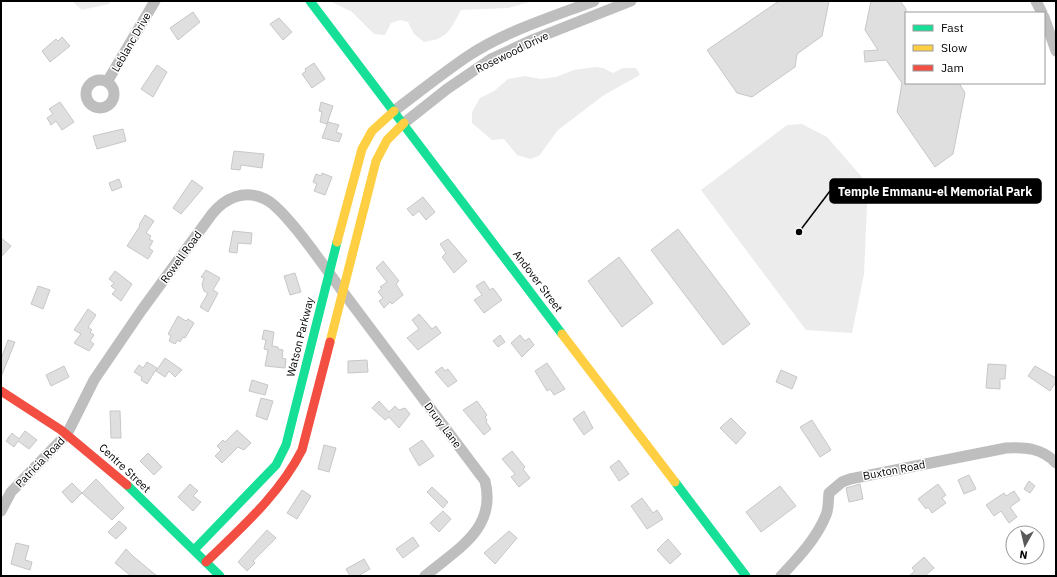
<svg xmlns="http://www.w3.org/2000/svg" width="1057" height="577" viewBox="0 0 1057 577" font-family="'IBM Plex Sans',sans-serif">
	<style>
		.green { fill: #ececec }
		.building { fill: #dfdfdf; stroke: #c7c7c7 }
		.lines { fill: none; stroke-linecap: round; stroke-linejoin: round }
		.street { stroke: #bebebe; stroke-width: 11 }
		.fast { stroke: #16e098; stroke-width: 9 }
		.slow { stroke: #ffcf43; stroke-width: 9 }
		.jam { stroke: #f24e42; stroke-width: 9 }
		.labels { text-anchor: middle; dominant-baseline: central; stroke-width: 3; stroke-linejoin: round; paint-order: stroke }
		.street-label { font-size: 11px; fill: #000; stroke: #fff }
		.leader { fill: none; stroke: #000; stroke-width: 1.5 }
		.callout-dot { fill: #000; stroke: #fff; stroke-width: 1.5 }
		.callout { fill: #000; stroke: #000; stroke-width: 1.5 }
		.callout-label { font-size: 12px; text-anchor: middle; font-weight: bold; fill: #fff }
	</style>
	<rect width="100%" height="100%" fill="#fff"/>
	<path class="green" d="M72 1H111L109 4 82 10Z
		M330 1H533L508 8 461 10C450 30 448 39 424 42L414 34 408 22 400 20 391 23 385 35 374 34 352 12Z
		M595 67 603 68 613 73 623 68H636L640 75 604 95 558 130 539 156 530 159 517 155 504 139 492 140 472 123V112L480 98 494 91 508 79 525 76 541 79 556 77 574 70Z
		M802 124 827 137 868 184 864 274 852 333 806 330 701 190 787 125Z"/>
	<path class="building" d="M779 1H829L822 36 797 54 795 67 752 97 737 93 707 50Z
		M871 1H900L906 9V83H959L965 93 953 154 935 167 897 112 902 83 886 60 865 62 864 51 878 50 865 30Z
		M193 12 200 22 178 40 170 28Z
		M279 18 292 32 283 40 270 24Z
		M62 37 70 46 50 62 42 51 56 39 58 41Z
		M314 63 325 79 312 88 302 74 306 71 305 69Z
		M157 65 167 72 153 97 141 89Z
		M60 102 74 122 62 130 56 121 51 125 47 118 53 114 49 109Z
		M321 102 333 106 327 124 320 122 322 112 319 111Z
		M328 122 339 125 336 132 342 134 339 142 322 138Z
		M123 129 126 141 97 149 93 136Z
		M234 151 264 154 262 168 241 165 240 170 231 169Z
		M322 173 332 177 325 195 314 191 317 184 313 182 316 174 321 176Z
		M119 179 122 187 112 191 109 183Z
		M192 180 203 188 181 214 173 208Z
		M423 197 435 212 426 220 419 211 413 216 407 209Z
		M145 215 154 221 146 233 151 236 149 239 153 241 149 248 153 251 148 259 127 246 140 226 139 225Z
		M678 229 750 324 723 345 651 250Z
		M233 231 252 233 251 244 238 243 237 253 229 252Z
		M1 238 11 246 1 257Z
		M448 239 467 261 454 273 442 257 446 253 440 244Z
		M619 257 653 303 622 327 588 281Z
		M383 261 399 281 396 284 403 295 392 304 390 302 384 308 379 301 383 298 378 292 382 288 380 287 387 282 376 268Z
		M206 270 220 278 213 290 218 293 208 312 200 307 208 293 204 291 202 285 204 278 201 277Z
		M115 271 132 284 121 301 112 294 116 290 111 286 114 283 109 279Z
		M295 273 301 292 290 295 284 276Z
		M484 281 490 290 493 288 502 300 484 313 474 300 482 295 476 286Z
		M38 286 50 290 43 309 31 304Z
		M88 309 96 315 88 327 92 330 90 332 94 335 90 341 94 344 89 351 74 343 81 334 74 330Z
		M419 314 432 329 436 326 441 333 418 350 407 338 419 329 412 320Z
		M178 316 186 321 188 319 194 323 185 338 183 337 180 342 178 340 175 344 169 341 171 336 168 334Z
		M264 330 274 332 272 346 278 347V349L283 350 282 358 286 359 285 368 265 366 268 350 264 349 266 340 262 339Z
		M500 335 505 342 498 347 493 341Z
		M520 335 525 341 529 338 534 345 522 357 511 343Z
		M8 340 15 342 1 377V359Z
		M165 358 182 370 175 377 169 371 165 377 156 371Z
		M367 360 368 372 348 373V361Z
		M147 362 157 368 147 384 141 380 142 377 134 372 139 365 143 368Z
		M547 363 565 389 554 395 550 389 547 391 535 371Z
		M988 364 1006 365 1005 379H1000V389L986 388Z
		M64 366 69 377 51 386 46 375Z
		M1035 366 1056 378V382L1050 391 1028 376Z
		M442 367 445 371 448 369 457 381 448 387 435 372Z
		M781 370 797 377 792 389 776 382Z
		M252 380 268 385 265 395 249 391Z
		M261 398 273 401 267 420 256 416Z
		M379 401 389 412 395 406 399 410 405 408 410 414 399 428 389 417 385 420 372 408Z
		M477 401 487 415 485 417 487 420 486 422 491 429 484 435 463 410Z
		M110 411H120L121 438H111Z
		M584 411 593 428 584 435 573 419Z
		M731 418 746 433 736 444 720 428Z
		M812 420 831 450 820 457 800 427Z
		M237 430 251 443 244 450 238 447 222 463 215 456 221 450 217 446 223 440 225 442Z
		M25 431 37 440 29 449 18 441 14 447 6 441 12 433 19 439Z
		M422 440 434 456 419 466 409 449Z
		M324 445 336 448 329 472 318 469Z
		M512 451 525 467 523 469 530 478 519 487 511 477 515 474 502 459Z
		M148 453 162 467 154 475 140 461Z
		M619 460 629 474 619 481 610 467Z
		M969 475 976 489 964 494 958 480Z
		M96 479 124 508 112 520 82 493Z
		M1029 481 1035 486 1030 493 1024 489Z
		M72 483 82 493 72 503 62 492Z
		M190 484 198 491 193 496 201 502 193 511 178 497Z
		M860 484 863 499 849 502 846 488Z
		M938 484 946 495 942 498 946 503 932 513 928 507 926 509 918 499Z
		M780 486 796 506 761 532 746 512Z
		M432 487 448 502 443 508 427 492Z
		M302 490 311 496 297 519 287 513Z
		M1014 491 1020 500 1010 507 1017 517 1009 523 1001 511 994 516 986 505 1004 493 1006 496Z
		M642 498 653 513 657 510 663 519 647 529 631 506Z
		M443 511 451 519 439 532 430 523Z
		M119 521 127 528 116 539 108 532Z
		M267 530 276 538 253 561 255 563 247 571 238 562Z
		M509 531 517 538 495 564 484 553Z
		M413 537 419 546 403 558 396 549Z
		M668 539 681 554 670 564 657 550Z
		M16 543 29 546 25 560 32 562 30 570 11 564Z
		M126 549 134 557 157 576H131L115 563Z
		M924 557 934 568 925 576H909L915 571 912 568Z
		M364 559 370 569 358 576H350L346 569Z"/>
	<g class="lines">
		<path class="street" d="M1036 1 1042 13
			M1044 17 1056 51
			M86 94a14 14 0 1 1 28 0a14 14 0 1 1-28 0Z
			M107 82 155 1
			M394 111C419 92 443 73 468 56 506 31 552 17 594 1
			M404 123 447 89 491 59 532 40 631 1
			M1 511 11 492 67 434 94 380 141 311 212 214C225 198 244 189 265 199 285 208 328 272 343 292 390 355 438 418 485 481 497 529 457 549 425 576
			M781 576C798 558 817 538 826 515 829 508 828 500 829 493L842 482 850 479 1006 448C1025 447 1042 448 1056 463"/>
		<path class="fast" d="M310 1 562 334
			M675 482 746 576
			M127 485 220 576
			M194 550 276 465 286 445 337 242"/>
		<path class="slow" d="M337 242 362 149 372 131 394 111
			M562 334 675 482
			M330 342 376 161 387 140 404 123"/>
		<path class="jam" d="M1 391 61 430 127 485
			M206 562C242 527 279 495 302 450L330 342"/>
	</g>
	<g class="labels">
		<g class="street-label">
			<text transform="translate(131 42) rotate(-60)">Leblanc Drive</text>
			<text transform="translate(512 52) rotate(-26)">Rosewood Drive</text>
			<text transform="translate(181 257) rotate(-54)">Rowell Road</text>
			<text transform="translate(538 281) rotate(53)">Andover Street</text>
			<text transform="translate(300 337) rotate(-76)">Watson Parkway</text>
			<text transform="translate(443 425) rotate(53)">Drury Lane</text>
			<text transform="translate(40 462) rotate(-46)">Patricia Road</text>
			<text transform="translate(125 468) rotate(43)">Centre Street</text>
			<text transform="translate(894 470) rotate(-11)">Buxton Road</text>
		</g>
	</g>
	<path class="leader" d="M799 232L830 191"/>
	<circle class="callout-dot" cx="799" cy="232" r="4"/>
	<rect class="callout" x="830" y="179" width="211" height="24" rx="4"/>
	<g class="callout-label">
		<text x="935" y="196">Temple Emmanu-el Memorial Park</text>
	</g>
	<rect width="1057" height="577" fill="none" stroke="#000000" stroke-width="4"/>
	<rect x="905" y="12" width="140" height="72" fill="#ffffff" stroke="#999999"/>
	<rect x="913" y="25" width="20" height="6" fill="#16e098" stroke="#999999"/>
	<text x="941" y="32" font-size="12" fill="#000000">Fast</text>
	<rect x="913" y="45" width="20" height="6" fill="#ffcf43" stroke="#999999"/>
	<text x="941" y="52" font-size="12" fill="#000000">Slow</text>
	<rect x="913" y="65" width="20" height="6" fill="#f24e42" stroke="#999999"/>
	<text x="941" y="72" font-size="12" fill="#000000">Jam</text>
	<g transform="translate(1025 545) rotate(188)"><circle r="19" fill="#ffffff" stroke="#999999"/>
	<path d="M0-3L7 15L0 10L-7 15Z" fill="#595959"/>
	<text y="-6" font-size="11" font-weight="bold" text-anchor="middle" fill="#000000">N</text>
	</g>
</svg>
